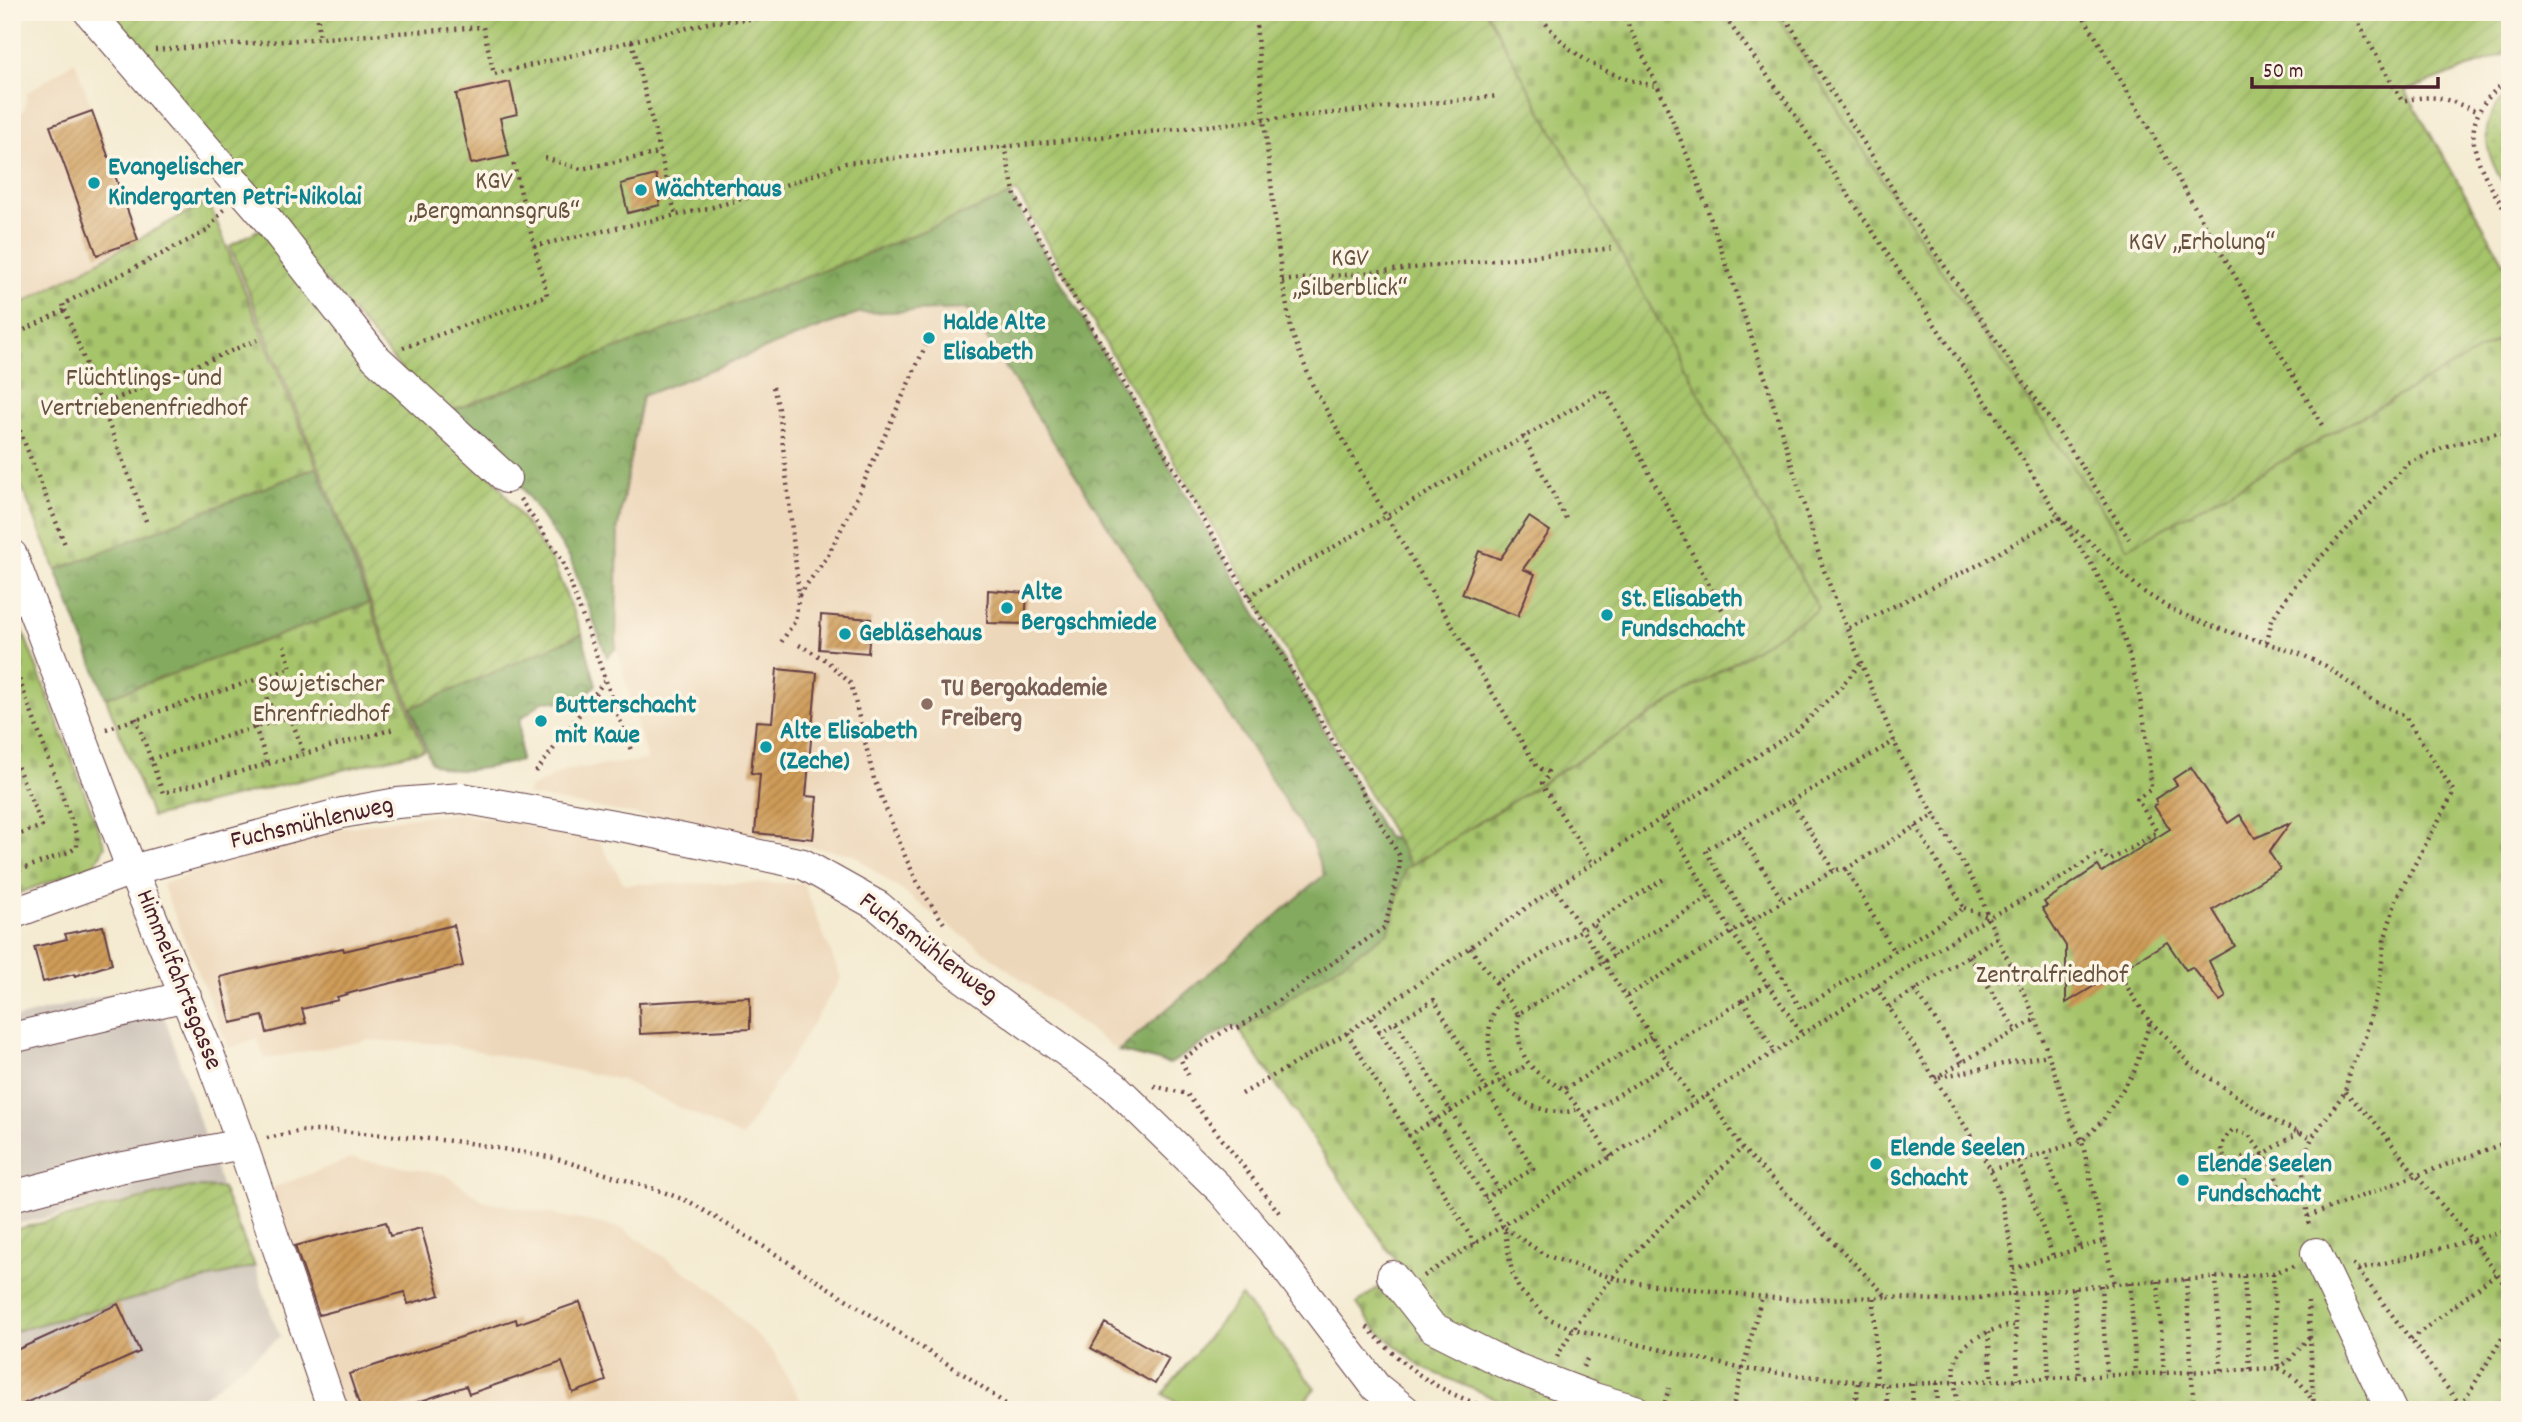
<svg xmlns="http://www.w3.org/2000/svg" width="2522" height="1422" viewBox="0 0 2522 1422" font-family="Dekko,sans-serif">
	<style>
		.built { fill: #edd7ba }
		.industrial { fill: #ccc2b8 }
		.grass { fill: url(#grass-dots); stroke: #78724b; stroke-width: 2 }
		.forest { fill: url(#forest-crowns); stroke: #676445; stroke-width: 2 }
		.cemetery { fill: url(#cemetery-stones); stroke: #78724b; stroke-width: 2 }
		.park { fill: #a6c46b; stroke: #78724b; stroke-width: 2 }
		.garden { fill: url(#garden-furrows); stroke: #78724b; stroke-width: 2 }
		.building { fill: url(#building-hatch) }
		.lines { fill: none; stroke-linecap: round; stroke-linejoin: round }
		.minor-casing { stroke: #643e44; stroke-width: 32 }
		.path { stroke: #643e44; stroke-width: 4.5; stroke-dasharray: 2 5; stroke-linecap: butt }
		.minor { stroke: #fff; stroke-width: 30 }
		.culture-dot { fill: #0f9aa8; stroke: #fcf5e5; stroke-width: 2.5 }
		.education-dot { fill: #8d6e63; stroke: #fcf5e5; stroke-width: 2.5 }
		.labels { text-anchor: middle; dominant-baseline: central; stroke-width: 7; stroke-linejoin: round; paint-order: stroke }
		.culture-label { font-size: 26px; font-weight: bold; fill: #0d838f; stroke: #fcf5e5; text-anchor: start }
		.park-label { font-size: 26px; fill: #66513e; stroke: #fcf5e5 }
		.education-label { font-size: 26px; font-weight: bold; fill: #785e54; stroke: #fcf5e5; text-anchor: start }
		.street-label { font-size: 26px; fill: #4a1f2b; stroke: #fcf5e5 }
	</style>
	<defs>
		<pattern id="grass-dots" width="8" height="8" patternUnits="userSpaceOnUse" patternTransform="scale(1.75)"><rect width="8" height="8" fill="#a6c46b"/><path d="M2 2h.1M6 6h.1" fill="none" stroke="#90a85d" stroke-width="1.8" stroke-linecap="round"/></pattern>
		<pattern id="forest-crowns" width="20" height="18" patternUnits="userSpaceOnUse" patternTransform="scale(1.75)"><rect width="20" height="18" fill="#84aa5f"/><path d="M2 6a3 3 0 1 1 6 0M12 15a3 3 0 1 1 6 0" fill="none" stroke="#6e8a4f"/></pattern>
		<pattern id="cemetery-stones" width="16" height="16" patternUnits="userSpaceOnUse" patternTransform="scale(1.75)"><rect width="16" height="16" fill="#a6c46b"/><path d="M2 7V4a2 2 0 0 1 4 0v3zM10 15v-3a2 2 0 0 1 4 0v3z" fill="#90a85d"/></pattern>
		<pattern id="garden-furrows" width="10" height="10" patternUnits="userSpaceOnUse" patternTransform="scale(1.75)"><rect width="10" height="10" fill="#a6c46b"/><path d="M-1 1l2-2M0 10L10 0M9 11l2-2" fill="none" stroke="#90a85d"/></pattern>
		<pattern id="building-hatch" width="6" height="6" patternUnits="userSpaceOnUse" patternTransform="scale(1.75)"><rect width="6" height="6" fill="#cf9c59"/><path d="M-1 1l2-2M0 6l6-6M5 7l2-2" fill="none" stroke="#aa7f4a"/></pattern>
	</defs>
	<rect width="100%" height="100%" fill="#fcf5e5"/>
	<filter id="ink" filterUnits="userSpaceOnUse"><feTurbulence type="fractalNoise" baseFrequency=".0143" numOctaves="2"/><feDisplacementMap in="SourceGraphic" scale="14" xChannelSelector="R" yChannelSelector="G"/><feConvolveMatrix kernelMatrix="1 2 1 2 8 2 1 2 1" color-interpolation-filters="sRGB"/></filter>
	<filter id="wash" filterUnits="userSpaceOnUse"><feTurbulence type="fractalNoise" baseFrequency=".00686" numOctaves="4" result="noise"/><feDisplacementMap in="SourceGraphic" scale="28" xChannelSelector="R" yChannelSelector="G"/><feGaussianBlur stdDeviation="1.57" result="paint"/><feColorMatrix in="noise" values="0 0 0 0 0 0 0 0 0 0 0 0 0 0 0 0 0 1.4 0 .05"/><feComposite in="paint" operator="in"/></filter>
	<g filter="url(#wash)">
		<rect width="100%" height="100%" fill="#f4ebd2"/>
		<path class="built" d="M75 61 138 240 12 309V116L24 111 27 93Z
			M968 309 1312 843 1324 875 1118 1051 852 854 527 795 530 788 566 770 647 760 616 648 618 527 642 396 858 313Z
			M460 813 597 838 624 884 803 883 841 978 742 1137 622 1080 445 1044 369 1040 265 1059 257 1038 229 1048 162 884 260 850 349 827 404 818Z
			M352 1158 446 1175 484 1201 622 1228 711 1289 774 1353 806 1410H333L259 1193Z"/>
		<path class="industrial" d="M153 983 222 1188 191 1187 12 1225V1019Z
			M255 1266 274 1322 281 1336 186 1410H12V1332Z"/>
		<path class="grass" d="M2510 91V196C2497 174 2479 143 2490 118 2494 108 2503 98 2510 91Z"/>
		<path class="forest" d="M1010 195 1387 837 1396 839 1411 865 1405 869 1389 932 1246 1028 1230 1026 1170 1064 1118 1051 1324 875 1312 843 968 309 858 313 642 396 618 527 616 648 607 657 570 558 511 471 445 413 864 255Z
			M317 467 369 603 106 698 56 570Z
			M582 634 596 685 576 704 545 700 520 719V761C496 766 451 778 431 762L411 708Z"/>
		<path class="cemetery" d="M1486 12H1775L1928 251 2128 548 2510 333V1410H1523L1421 1367 1374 1327 1357 1304 1401 1269 1240 1031 1389 932 1405 869 1819 609Z
			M208 201 317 467 56 570 12 463V309Z
			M12 603 105 846 95 864 12 896Z
			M369 603 424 750 152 817 106 698Z"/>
		<path class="park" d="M1241 1296 1315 1388 1297 1410H1188L1163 1394Z"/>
		<path class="garden" d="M96 12H1486L1819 609 1411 865 1017 192 864 255 445 413 420 391Z
			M1775 12H2510V52L2406 91 2510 273V333L2128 548 1928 251Z
			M265 226 498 484 553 563 582 634 411 708 319 466 230 246Z
			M191 1187 222 1188 255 1266 12 1332V1230Z"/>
		<g id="blocks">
			<path class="building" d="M510 82 517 114 500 118 509 156 471 164 456 94Z
				M92 111 138 240 97 255 50 126Z
				M656 175 661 197 658 198 660 205 628 213 621 184Z
				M1529 517 1550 531 1523 569 1535 574 1518 616 1462 594 1479 551 1500 559Z
				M988 590 1027 593 1025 624 987 623Z
				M821 615 871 619 868 653 819 649Z
				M777 669 817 673 806 796 817 797 813 839 755 833 760 774 751 773 756 721 772 722Z
				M2191 767 2228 823 2240 815 2255 838 2290 823 2269 852 2280 869 2213 910 2235 946 2209 961 2226 997 2220 1001 2192 967 2186 970 2167 942 2066 1003V946L2042 908 2047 906 2044 902 2098 866 2102 872 2170 829 2154 806 2157 804 2155 799 2177 785 2173 779Z
				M454 925 463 966 354 992 337 997 338 1000 302 1009 306 1023 267 1033 263 1016 231 1023 220 977 343 948 344 951Z
				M103 926 112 964 75 976V974L43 982 34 947 67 939 65 934Z
				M750 997V1029L640 1034 639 1003Z
				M386 1222 390 1236 421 1228 440 1295 408 1304 405 1292 319 1315 295 1246Z
				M580 1302 606 1381 573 1393 562 1362 469 1394 466 1386 394 1410H361L349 1374 516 1319 517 1324Z
				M118 1304 140 1352 12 1409V1352Z
				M1105 1323 1169 1359 1155 1384 1091 1348Z"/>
		</g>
	</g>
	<g filter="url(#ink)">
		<use href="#blocks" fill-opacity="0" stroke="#643e44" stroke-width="2"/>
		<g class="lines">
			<g class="minor-casing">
				<path id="minor" d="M89 12 263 214 376 358 506 478
					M12 555 132 870 209 1054 242 1144 333 1410
					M12 914 132 870 342 813 397 803 462 798 636 829 803 864 878 906 957 973 1114 1086 1222 1191 1272 1250 1376 1387 1405 1410
					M12 1038 186 996
					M12 1196 119 1168 242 1144
					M2316 1253 2391 1410
					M1392 1276 1432 1327 1508 1365 1594 1398 1635 1410"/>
			</g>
			<path class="path" d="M317 12 320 37
				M1255 12 1264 120 1282 281 1292 333 1312 384 1386 516 1537 767 1548 772V776L1542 783 1543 786 1593 864
				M1538 12C1564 54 1609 79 1657 86
				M1622 12 1664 100 1697 179 1766 380 1823 568 1847 629 1900 755 1981 895 1988 918 2036 1019 2070 1117 2082 1141 2114 1284
				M1721 12 1783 97 1995 415 2059 517 2090 542 2141 590 2172 610 2211 626 2298 653 2326 666 2372 700 2405 716 2454 792 2397 897 2384 941 2380 982 2365 1037 2349 1072 2345 1092 2313 1136 2305 1154 2303 1173 2309 1229
				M1782 12 1904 207 2079 462 2129 539
				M2081 12 2323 427
				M2352 12 2402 101C2437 93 2446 99 2478 112
				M632 41 676 216
				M155 50 483 27 494 74 712 22 789 16
				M2510 78C2447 124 2478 165 2510 219
				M1004 146 1015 196 1399 855V869L1385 927 1238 1028 1230 1027 1181 1060 1188 1075
				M545 158 581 169 659 153
				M534 246 709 208 757 195 846 163 1499 96
				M1282 281 1615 248
				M65 310 146 521
				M12 336 65 310 63 304 207 231 225 208
				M403 348 547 295 513 162
				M773 387 779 409 799 595 795 621 780 644
				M101 405 257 340
				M12 411 66 547
				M1523 436 1566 519
				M520 499 562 560 632 753
				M799 595 827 557 852 508 929 338
				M1249 596 1605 390 1733 630
				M2267 642 2272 619 2296 584 2407 464 2447 446 2498 433 2510 435
				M799 645 826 660 851 684 874 779 905 856 919 886 945 925
				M12 660 77 836V847L71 851 12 873
				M290 716 304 754
				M136 718 163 793 394 729
				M276 721 308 711
				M255 727 268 764
				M106 729 291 668 284 646
				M12 754 42 826 12 837
				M151 759 276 721 260 678
				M536 772 606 679
				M1791 801 1895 741
				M1664 818 1732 933 1802 1034
				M1916 826 1964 908 1894 952 1846 869 1934 815
				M1739 831 1783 901
				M1846 869 1834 870 1749 922 1801 1009 1894 952
				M1555 888 1797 730 1841 687 1861 663
				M1964 908 1988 917
				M1594 925 1614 956
				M1470 948 1496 983 1667 877
				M1969 956 2016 1030
				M1496 983 1518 1014 1712 896
				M1767 985 1743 1000 1775 1052
				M1876 987 1967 1129 1991 1170 2001 1198 2012 1249 2018 1379
				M1915 990 1963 1062
				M1505 996C1484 1015 1484 1059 1501 1082 1517 1103 1553 1119 1578 1109
				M1627 996 1749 922 1705 850 1791 801 1834 870
				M1889 1007 1998 937
				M1518 1014C1516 1056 1528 1071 1564 1089
				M1371 1018 1504 1227 1512 1272 1519 1289 1547 1318 1573 1329 1743 1369 1888 1385 2278 1368C2296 1376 2306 1387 2314 1405
				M1396 1022 1499 1190
				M2150 1022 2170 1040 2190 1065 2274 1121 2312 1138
				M1378 1032 1434 1000 1533 1169 1485 1198
				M1662 1050 1743 1000
				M1939 1077 2048 1055
				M1935 1078 2036 1019
				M1154 1086 1187 1094 1281 1215
				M2345 1092 2374 1121 2416 1175 2472 1240 2510 1292
				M1242 1094 1347 1033
				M1707 1095 1742 1148 1887 1297 1949 1301 2114 1284 2255 1275 2273 1273 2294 1266
				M1584 1116 1564 1089 1652 1036
				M1408 1136 1527 1065
				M267 1138 301 1131H339L463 1142 554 1158 661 1191 690 1202 766 1248 968 1377 1014 1410
				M2045 1152 2080 1248
				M2240 1164a9 9 0 1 1 18 0a9 9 0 1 1-18 0Z
				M1611 1157 1584 1116 1670 1063
				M2256 1159 2299 1132
				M2018 1161 2053 1256
				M2242 1167C2219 1162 2216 1146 2232 1130L2249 1135 2273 1168 2278 1184C2271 1198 2263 1198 2249 1195L2246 1187 2244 1173
				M1991 1170 2082 1141 2103 1120 2134 1072 2150 1022 2118 973
				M2308 1216 2510 1141
				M1505 1228 1545 1255 1612 1278 1638 1283 1792 1300 1887 1297
				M1475 1244 1347 1033 1555 888 1695 1103
				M2353 1265 2358 1270 2510 1230
				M2013 1269 2103 1241
				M2358 1270 2464 1410
				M2273 1273 2278 1368
				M1424 1276 1876 987 1988 918 2052 884 2097 854 2102 853 2107 859 2111 860 2157 832 2137 799 2151 789C2148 716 2128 625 2090 562 2080 547 2069 532 2059 517L1978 565 1847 629
				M2244 1276 2250 1369
				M2216 1277 2221 1371
				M2186 1279 2194 1410
				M2158 1281 2164 1373
				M2130 1283 2136 1374
				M2101 1285 2107 1375
				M2074 1288 2079 1377
				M2044 1291 2049 1378
				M1874 1298 1877 1384
				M2308 1301 2314 1410
				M1367 1327C1410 1373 1434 1389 1493 1410
				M1988 1332 1992 1380
				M2411 1339 2496 1274
				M1557 1357C1600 1276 1678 1212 1742 1148
				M1583 1367 1588 1357
				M2278 1368 2289 1361 2309 1337
				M1937 1383 1938 1410
				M1912 1384 1913 1410
				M1887 1385V1410
				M1857 1396 1861 1410
				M2461 1406 2510 1325
				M1663 1409 1669 1388
				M1692 1410 1695 1398
				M1732 1410 1762 1296
				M1847 1410 1857 1395 1858 1381
				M1958 1410C1957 1397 1952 1372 1956 1360 1962 1339 1996 1327 2015 1325"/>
			<use href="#minor" class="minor"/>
		</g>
	</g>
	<g class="culture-dot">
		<circle cx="94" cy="183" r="7"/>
		<circle cx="641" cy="190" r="7"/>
		<circle cx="929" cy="338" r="7"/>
		<circle cx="1007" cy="608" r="7"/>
		<circle cx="1607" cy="615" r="7"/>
		<circle cx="845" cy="634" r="7"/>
		<circle cx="541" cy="721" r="7"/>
		<circle cx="766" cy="747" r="7"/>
		<circle cx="1876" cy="1164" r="7"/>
		<circle cx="2183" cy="1180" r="7"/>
	</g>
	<circle class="education-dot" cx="927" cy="704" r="7"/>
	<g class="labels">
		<g class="culture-label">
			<text x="108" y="168">Evangelischer<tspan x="108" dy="30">Kindergarten Petri-Nikolai</tspan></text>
			<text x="655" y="190">Wächterhaus</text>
			<text x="943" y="323">Halde Alte<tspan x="943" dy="30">Elisabeth</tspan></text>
			<text x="1021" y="593">Alte<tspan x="1021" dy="30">Bergschmiede</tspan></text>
			<text x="1621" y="600">St. Elisabeth<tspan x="1621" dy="30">Fundschacht</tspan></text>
			<text x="859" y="634">Gebläsehaus</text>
			<text x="555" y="706">Butterschacht<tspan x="555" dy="30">mit Kaue</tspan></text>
			<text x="780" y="732">Alte Elisabeth<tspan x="780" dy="30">(Zeche)</tspan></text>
			<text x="1890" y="1149">Elende Seelen<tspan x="1890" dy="30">Schacht</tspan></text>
			<text x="2197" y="1165">Elende Seelen<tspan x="2197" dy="30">Fundschacht</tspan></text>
		</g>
		<g class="park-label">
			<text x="494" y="182">KGV<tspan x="494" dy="30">„Bergmannsgruß“</tspan></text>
			<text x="2202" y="243">KGV „Erholung“</text>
			<text x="1350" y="259">KGV<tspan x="1350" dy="30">„Silberblick“</tspan></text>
			<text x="144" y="379">Flüchtlings- und<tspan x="144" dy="30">Vertriebenenfriedhof</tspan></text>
			<text x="321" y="685">Sowjetischer<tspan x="321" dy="30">Ehrenfriedhof</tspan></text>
			<text x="2052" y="976">Zentralfriedhof</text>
		</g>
		<g class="education-label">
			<text x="941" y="689">TU Bergakademie<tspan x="941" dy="30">Freiberg</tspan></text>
		</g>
		<g class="street-label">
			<text transform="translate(312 824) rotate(-13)">Fuchsmühlenweg</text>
			<text transform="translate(928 949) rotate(37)">Fuchsmühlenweg</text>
			<text transform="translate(178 980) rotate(68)">Himmelfahrtsgasse</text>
		</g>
	</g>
	<rect width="2522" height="1422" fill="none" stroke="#fcf5e5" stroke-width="42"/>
	<path d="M2252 77v10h186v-10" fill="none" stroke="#4a1f2b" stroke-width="3.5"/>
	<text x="2263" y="77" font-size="21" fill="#4a1f2b" stroke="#fcf5e5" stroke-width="5" paint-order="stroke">50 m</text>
</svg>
